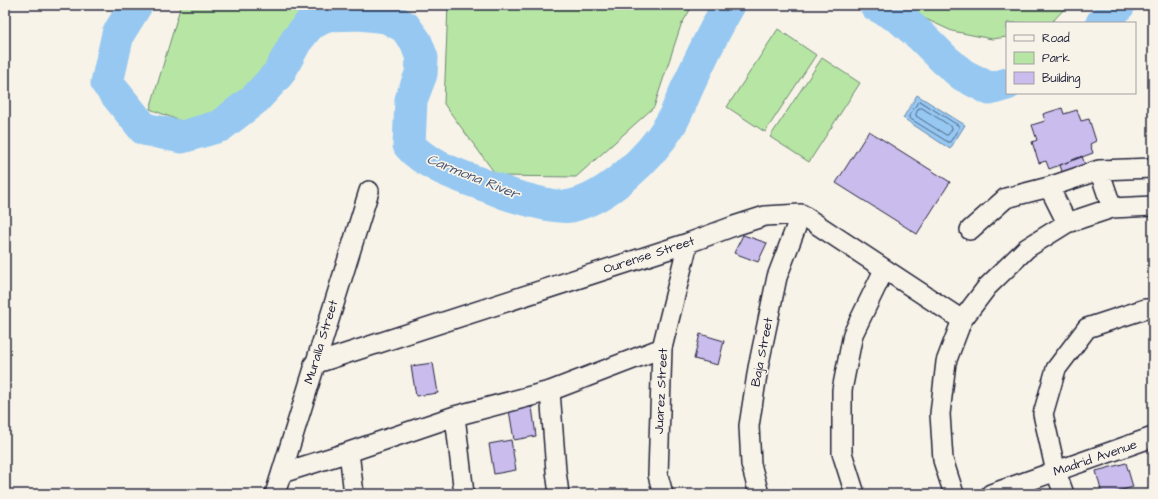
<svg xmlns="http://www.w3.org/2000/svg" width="1158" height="499" viewBox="0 0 1158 499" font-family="'Architects Daughter',sans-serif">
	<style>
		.green { fill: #b7e6a4; stroke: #6c8470 }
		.water { fill: #96c8f2; stroke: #6886a9 }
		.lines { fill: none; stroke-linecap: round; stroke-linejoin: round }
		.shore { stroke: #506484; stroke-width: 1 }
		.river { stroke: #96c8f2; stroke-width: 33 }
		.building { fill: #cabdee; stroke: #22223b }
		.minor-casing { stroke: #22223b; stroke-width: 22 }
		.minor { stroke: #f7f3e8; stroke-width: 19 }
		.labels { text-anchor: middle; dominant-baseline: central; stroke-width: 3.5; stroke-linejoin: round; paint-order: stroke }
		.street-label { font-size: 13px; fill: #22223b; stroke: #f7f3e8 }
		.water-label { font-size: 14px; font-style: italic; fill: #455472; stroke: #f7f3e8 }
	</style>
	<rect width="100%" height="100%" fill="#f7f3e8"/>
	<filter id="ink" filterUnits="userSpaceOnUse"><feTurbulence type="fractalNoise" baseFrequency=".025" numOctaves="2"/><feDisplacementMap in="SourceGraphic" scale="8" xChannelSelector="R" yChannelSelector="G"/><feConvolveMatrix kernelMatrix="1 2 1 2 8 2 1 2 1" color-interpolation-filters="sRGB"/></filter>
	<g filter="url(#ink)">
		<path class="green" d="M181 5H330L281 64 234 101 206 131 150 109Z
			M448 5H693L681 25 654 107 576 177 497 176 444 104Z
			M895 5H1068L1051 23H1007V37L992 39 952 31Z
			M778 29 816 55 765 132 727 107Z
			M822 58 860 83 809 162 770 137Z"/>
		<path class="water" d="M917 95 965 125 950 149 903 118Z"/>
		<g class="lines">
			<path class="shore" d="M920 101 959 126V128L950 142H948L909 118V116L918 102Z
				M919 108H922L952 127V129L948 135H946L916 116V114Z"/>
			<path class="river" d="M136 5 118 34 107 83 144 129 182 137 220 126 255 99 279 73 296 41 309 25 328 15 360 14 387 17 405 27 416 42 422 58 421 74 411 100 409 145C427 167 469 179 495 189 510 196 556 209 571 206 608 198 651 156 670 125 677 113 682 99 688 86 701 58 713 32 729 5
				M876 5 900 18 922 37 945 60 963 75 990 89 1007 84
				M1102 23 1119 5"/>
		</g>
		<path class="building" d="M1062 108 1064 114 1077 110 1081 121 1089 119 1096 141 1090 144 1093 153 1049 169 1046 161 1039 163 1032 142 1037 140 1032 125 1045 121 1043 114Z
			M869 131 950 182 917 234 836 183Z
			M1082 156 1091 183 1068 191 1060 165Z
			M743 235 767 243 758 262 734 253Z
			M700 334 724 341 718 365 694 359Z
			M433 363 438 393 416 396 411 366Z
			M532 407 536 436 514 440 509 410Z
			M511 440 516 470 494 474 489 444Z
			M1126 463 1133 487 1108 494H1102L1096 471Z"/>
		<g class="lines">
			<g class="minor-casing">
				<path id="minor" d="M1099 170 1153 168
					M1067 223 1049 187 1099 170 1112 208
					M970 230 1006 198 1049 187
					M314 364 688 243 734 226 765 216 801 214 962 320
					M550 391 556 471 559 494
					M455 416 464 494
					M349 452 354 494
					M282 473 349 452 455 416 550 391 662 348
					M275 494 369 191
					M663 494 658 475 662 348 688 243
					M759 494 751 464 749 426 758 368 777 277 801 214
					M855 494 842 453V390L853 334 884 270
					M954 494 943 460 940 414 946 362 962 320 987 287 1027 248 1067 223 1112 208 1153 206
					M991 494 1153 437
					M1064 494 1056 472 1043 414 1056 369 1087 328 1145 309H1153"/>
			</g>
			<use href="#minor" class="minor"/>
		</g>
	</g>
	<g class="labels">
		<g class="street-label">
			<text transform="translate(649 255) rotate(-18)">Ourense Street</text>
			<text transform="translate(321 342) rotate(-73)">Muralla Street</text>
			<text transform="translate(762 352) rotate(-79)">Baja Street</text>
			<text transform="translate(661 391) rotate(-87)">Juarez Street</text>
			<text transform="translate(1095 458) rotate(-19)">Madrid Avenue</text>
		</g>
		<g class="water-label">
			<text transform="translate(473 177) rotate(22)">Carmona River</text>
		</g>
	</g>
	<rect width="1158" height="499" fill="none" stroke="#f7f3e8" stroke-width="20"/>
	<rect x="10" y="10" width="1138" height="479" fill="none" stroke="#22223b" stroke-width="1.5" filter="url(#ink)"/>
	<rect x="1006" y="22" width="130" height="72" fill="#f7f3e8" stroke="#a29fa3"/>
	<rect x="1014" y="35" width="20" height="6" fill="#f7f3e8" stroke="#a29fa3"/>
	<text x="1042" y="42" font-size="12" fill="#22223b">Road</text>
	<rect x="1014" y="52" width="20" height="12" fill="#b7e6a4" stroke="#a29fa3"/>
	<text x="1042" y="62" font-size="12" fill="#22223b">Park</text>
	<rect x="1014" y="72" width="20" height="12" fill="#cabdee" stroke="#a29fa3"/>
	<text x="1042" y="82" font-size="12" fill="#22223b">Building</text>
</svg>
